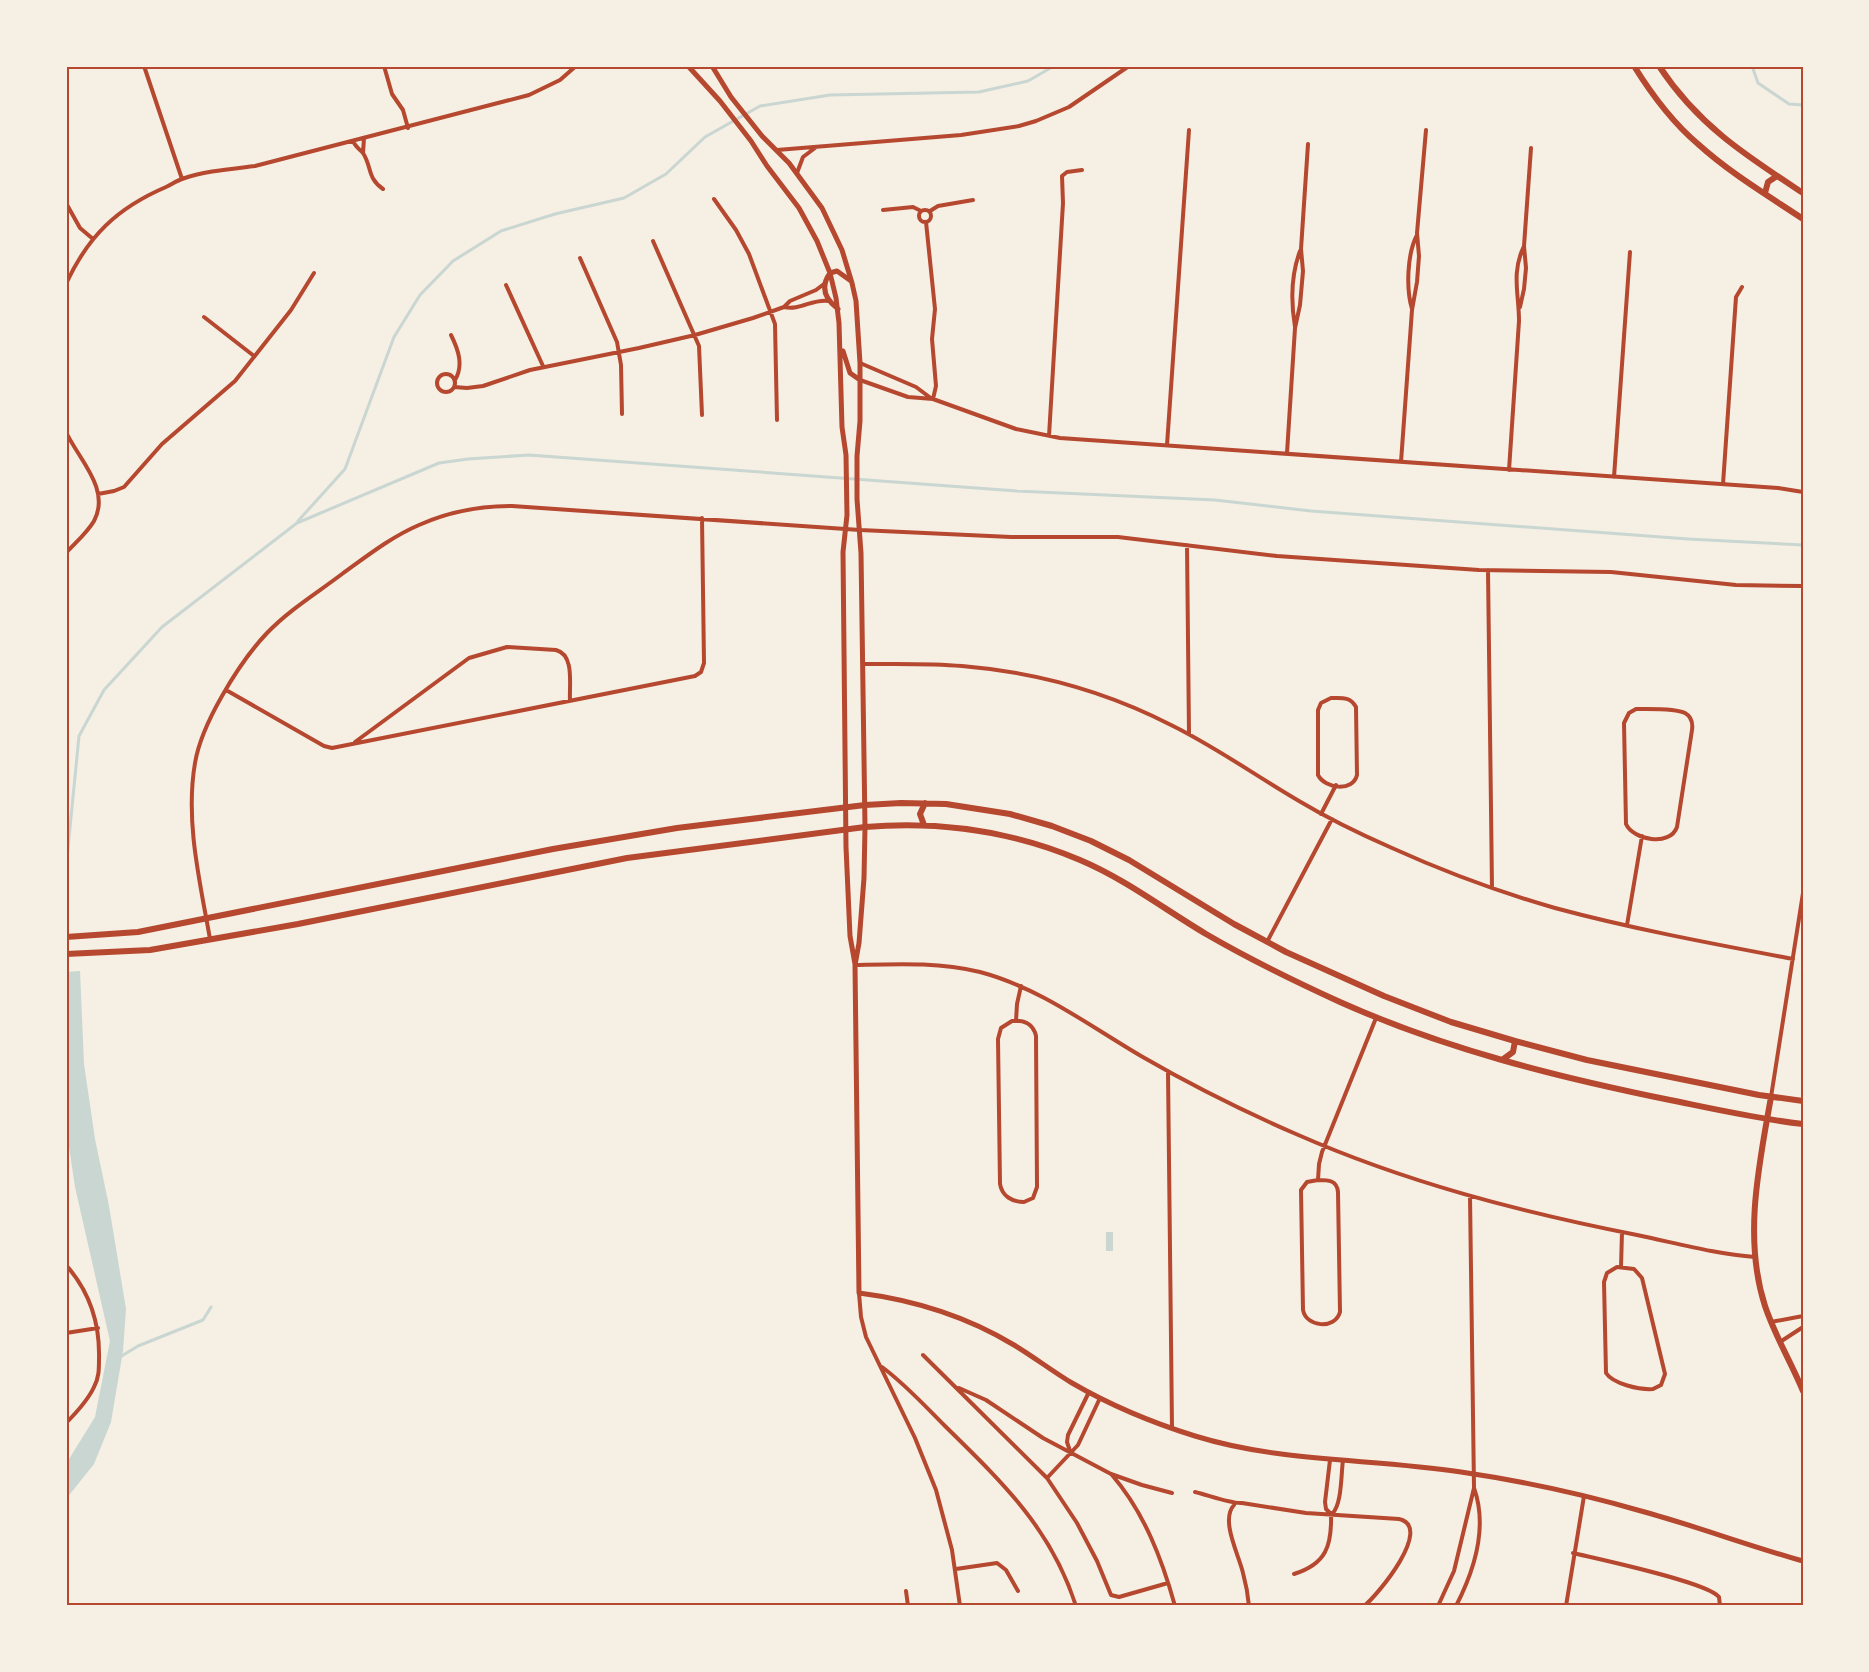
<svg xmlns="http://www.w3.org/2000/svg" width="1869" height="1672" viewBox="0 0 1869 1672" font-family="'Roboto Condensed',sans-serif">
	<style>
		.water { fill: #c9d6d2 }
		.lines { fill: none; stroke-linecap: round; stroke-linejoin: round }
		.stream { stroke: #c9d6d2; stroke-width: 3 }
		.minor { stroke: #b5482f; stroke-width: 4 }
		.tertiary { stroke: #b5482f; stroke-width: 5 }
		.secondary { stroke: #b5482f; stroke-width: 6 }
		.neatline { fill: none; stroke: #b5482f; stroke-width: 2 }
	</style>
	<rect width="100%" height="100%" fill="#f6efe4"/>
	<path class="water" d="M80 971 84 1064 95 1139 109 1206 126 1309 123 1351 111 1422 94 1464 66 1499V1464L95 1417 110 1341 75 1187 66 1127V972Z
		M1106 1232H1113V1251H1106Z"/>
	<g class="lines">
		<path class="stream" d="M1752 66 1758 83 1789 104 1803 105
			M298 521 345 469 394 337 420 295 453 261 501 231 555 214 624 198 666 174 705 137 760 106 830 95 979 92 1028 81 1054 66
			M66 868 79 736 104 690 162 627 297 523 439 463 468 459 529 455 1017 491 1215 500 1311 511 1688 539 1803 545
			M120 1357 138 1346 203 1320 211 1307"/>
		<path class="minor" d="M144 66 182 179
			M384 66 392 94 403 110 408 128
			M353 141C355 146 359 149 363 153 372 167 367 178 383 189
			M777 150 961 135 1019 126 1036 121 1069 107 1129 66
			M363 153 364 138
			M797 173 803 157 815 148
			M714 199 736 230 749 254 775 324 777 420
			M66 203 80 228 93 239
			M919 216a6 6 0 1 1 12 0a6 6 0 1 1-12 0Z
			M883 210 913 207 921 211
			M930 211 938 206 973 200
			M926 222 935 309 932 339 936 386 933 399
			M653 241 699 346 702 415
			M580 258 617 342 621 365 622 414
			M66 284C88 236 117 208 166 187 171 185 176 181 182 179 205 171 231 169 255 166L529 95 560 80 576 66
			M506 285 543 366
			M784 307C800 311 813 298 829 301
			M1520 307 1524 289 1526 268 1524 246 1531 148
			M1412 309C1406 289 1407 254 1417 235
			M204 317 254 356
			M1295 327C1291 303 1291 275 1300 251
			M451 335C458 349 464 365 455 380
			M860 363 916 387 932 399
			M437 383a9 9 0 1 1 18 0a9 9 0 1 1-18 0Z
			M860 380 908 397 933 399 1016 429 1060 438 1778 488 1803 492
			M454 387 467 388 483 386 530 370 639 348 695 335 753 318 784 307 790 301 816 290 824 284
			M66 432C79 460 111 489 94 521 87 533 75 543 66 553
			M1049 436 1063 203 1062 176 1067 172 1082 170
			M1167 445 1189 130
			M1287 453 1295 328 1300 305 1303 271 1301 249 1308 144
			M1401 462 1412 310 1417 282 1419 256 1417 233 1426 130
			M1509 470 1519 321C1519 294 1511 273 1524 246
			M1614 477 1630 252
			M1723 484 1736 297 1742 287
			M98 494 114 491 124 487 162 444 235 381 291 310 314 273
			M1187 545 1189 734
			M1488 570 1492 888
			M863 664C896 664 929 663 962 666 1034 672 1107 692 1171 725 1216 747 1256 776 1299 801 1329 819 1360 834 1392 848 1445 872 1499 892 1555 908 1633 929 1714 944 1793 959
			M226 690 324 746 332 748 695 676 701 672 704 663 702 518
			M1331 698C1341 698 1350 696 1356 707L1357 775C1353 792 1325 789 1318 775V710L1321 703Z
			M1636 709C1648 709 1676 708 1685 713 1692 717 1693 723 1692 730L1677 827C1670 847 1633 840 1626 824L1624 723 1629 713Z
			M355 742 469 658 507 647 556 650C575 655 569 685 570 701
			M1321 814 1336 785
			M1627 925 1642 836
			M210 939C200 882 185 821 195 763 199 739 210 717 222 696 235 673 249 652 267 633 289 610 317 593 342 574 367 556 391 537 419 525 448 512 480 506 512 506L860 530 1011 537H1118L1277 556 1479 570 1611 572 1736 585 1803 586
			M1267 942 1332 819
			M855 965C898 964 938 962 980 972 1040 988 1088 1025 1141 1056 1191 1085 1243 1111 1296 1134 1405 1182 1520 1212 1637 1235 1676 1243 1715 1254 1755 1257
			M1012 1021C1024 1020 1033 1023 1036 1036L1037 1187 1033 1198 1024 1202C1012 1202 1002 1196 1000 1184L998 1039 1001 1028Z
			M1016 1021 1017 1004 1021 986
			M1168 1071 1172 1428
			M1771 1097 1803 893
			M1318 1180C1328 1180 1337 1180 1338 1192L1340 1312C1335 1330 1306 1327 1303 1310L1301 1190 1307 1182Z
			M1318 1180 1319 1164 1322 1152 1376 1018
			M66 1265C90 1292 100 1323 99 1359 99 1369 99 1378 94 1387 88 1400 76 1413 66 1423
			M1617 1267 1634 1269 1642 1278 1665 1374 1661 1385 1653 1389C1640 1390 1613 1384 1606 1373L1604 1282 1607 1273Z
			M1621 1267 1622 1232
			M859 1293 861 1317 866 1337 915 1438 936 1490 952 1550 960 1606
			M1771 1322 1803 1316
			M66 1333 98 1328
			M1780 1342 1803 1327
			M923 1355 1047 1478 1077 1523 1097 1561 1111 1595 1119 1597 1168 1583
			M882 1367C905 1384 925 1406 945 1426 1002 1482 1051 1528 1076 1606
			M959 1388 986 1400 1043 1438 1111 1474 1142 1485 1172 1493
			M1070 1451 1067 1442 1068 1435 1089 1392
			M1112 1475C1144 1512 1162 1559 1175 1606
			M1047 1478 1078 1445 1100 1398
			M1195 1492C1208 1495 1231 1504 1242 1503L1306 1513 1399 1519C1434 1527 1378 1595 1364 1606
			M1234 1505C1220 1520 1239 1555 1243 1573 1246 1584 1248 1595 1249 1606
			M1332 1514C1342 1505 1341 1474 1343 1460
			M1573 1553C1598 1559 1707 1582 1719 1597L1720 1606
			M956 1569 997 1563 1006 1570 1018 1591
			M1294 1574C1326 1564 1332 1546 1331 1514L1326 1509 1325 1502 1330 1460
			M906 1591 908 1606
			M1438 1606 1454 1571 1474 1488 1470 1196
			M1456 1606C1474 1571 1488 1527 1474 1488
			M1566 1606 1584 1496"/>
		<path class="tertiary" d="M688 66 720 101 751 141 767 166 799 208 817 241 830 273 836 298 839 323 842 427 846 455 847 515 843 552 846 847 850 936 855 964
			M712 66 731 97 762 136 789 163 822 208 842 250 852 283 856 301 860 363V421L857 456V499L861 553 865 827 864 878 859 943 855 965 859 1293C914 1300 966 1316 1014 1345 1034 1357 1052 1371 1072 1383 1110 1405 1153 1423 1195 1436 1282 1463 1372 1458 1461 1472 1522 1481 1583 1494 1641 1511 1696 1526 1749 1546 1803 1561
			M830 273C820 287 825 299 838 309
			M830 273 837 271 851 281
			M843 351 850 373 860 380"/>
		<path class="secondary" d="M1634 66C1652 95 1672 122 1698 144 1730 173 1767 195 1803 219
			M1659 66C1698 125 1745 155 1803 193
			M1765 193 1768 182 1777 176
			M924 825 920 814 925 803
			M66 937 138 932 553 849 677 828 865 805 901 803 946 804 1010 814 1052 826 1091 841 1129 860 1234 924 1286 952 1384 996 1451 1022 1515 1041 1587 1060 1759 1095 1803 1101
			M66 954 150 950 298 924 627 858 865 827C939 821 1012 831 1080 860 1125 879 1164 909 1206 934 1249 959 1294 981 1340 1002 1445 1049 1557 1077 1670 1100 1714 1109 1758 1119 1803 1124
			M1502 1060 1513 1052 1515 1041
			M1771 1097C1759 1165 1743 1238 1765 1306 1775 1336 1791 1362 1803 1391"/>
	</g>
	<rect width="1869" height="1672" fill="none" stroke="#f6efe4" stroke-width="135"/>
	<rect x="68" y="68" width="1734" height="1536" class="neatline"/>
</svg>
